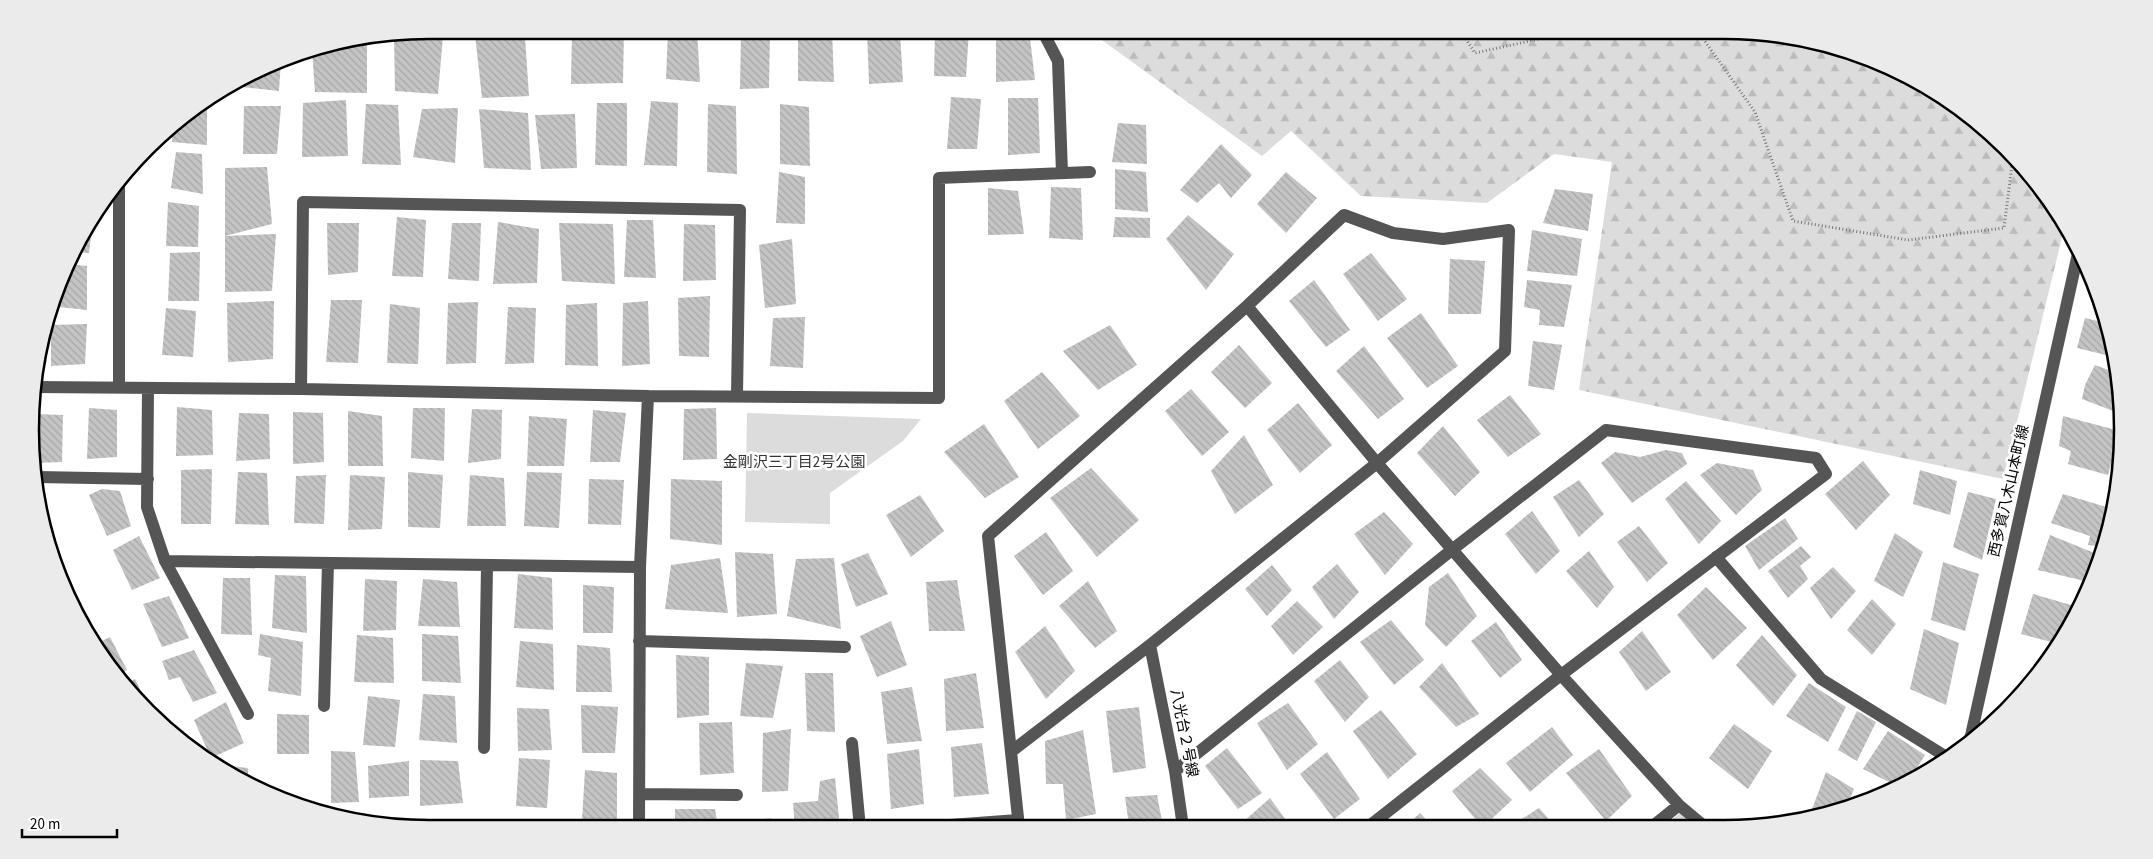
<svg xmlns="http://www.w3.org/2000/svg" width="2153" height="859" viewBox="0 0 2153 859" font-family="'Source Sans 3','Noto Sans JP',sans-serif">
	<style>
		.green { fill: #dcdcdc }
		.forest { fill: url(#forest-firs) }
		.building { fill: url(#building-back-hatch) }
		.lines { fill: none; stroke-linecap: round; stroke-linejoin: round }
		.path { stroke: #777; stroke-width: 3; stroke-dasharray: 1 2.5; stroke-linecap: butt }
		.minor { stroke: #555; stroke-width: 12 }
		.labels { text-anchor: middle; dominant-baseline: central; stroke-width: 5; stroke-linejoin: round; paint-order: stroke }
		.park-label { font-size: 15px; fill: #333; stroke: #fff }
		.street-label { font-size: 15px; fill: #000; stroke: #fff }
		.rim { fill: none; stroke: #000; stroke-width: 2.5 }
	</style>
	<defs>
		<pattern id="forest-firs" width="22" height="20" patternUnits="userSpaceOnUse" patternTransform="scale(1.25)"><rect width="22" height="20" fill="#dcdcdc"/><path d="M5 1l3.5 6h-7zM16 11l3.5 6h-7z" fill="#bbb"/></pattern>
		<pattern id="building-back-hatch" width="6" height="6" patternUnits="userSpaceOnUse" patternTransform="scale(1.25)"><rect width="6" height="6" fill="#c4c4c4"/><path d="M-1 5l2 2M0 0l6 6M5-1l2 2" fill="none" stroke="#a7a7a7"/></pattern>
	</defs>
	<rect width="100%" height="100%" fill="#fff"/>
	<path class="green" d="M747 413 921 419 903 441 830 493V524L745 522Z
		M1680 813 1696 826H1664Z"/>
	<path class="forest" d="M1088 30H1723L1852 51 1923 83 1987 129 2040 186 2065 225 2003 479 1579 390 1612 162 1554 154 1487 203 1361 196 1291 131 1262 156Z"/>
	<path class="building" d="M572 30H624L623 83 571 84Z
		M668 30H697L700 82 666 79Z
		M741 30H770L769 88 740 89Z
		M798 30H832L834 82 798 81Z
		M935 30H969L966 77 934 76Z
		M996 30H1029L1035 80 996 82Z
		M867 31 900 33 903 82 869 84Z
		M475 34 525 37 529 96 482 98Z
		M394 36H443L438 94 395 91Z
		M367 40V93L315 92 312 50Z
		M281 60 279 91 241 87 242 78Z
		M951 97 981 99 977 149H947Z
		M1008 98H1038L1040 153 1008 155Z
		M346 100 348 156 302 157 303 103Z
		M651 101 678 103 677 166 644 165Z
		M204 102H207V145L172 142 173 124Z
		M597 103H627V166L595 165Z
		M366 104 398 105 401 165 362 164Z
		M708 104 736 106 737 174 707 172Z
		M780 104 809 107 810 166 780 164Z
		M244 106H281L277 154H243Z
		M458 108 455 163 413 157 422 109Z
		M479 109 528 113 531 170 484 168Z
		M575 114 577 168 541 169 535 115Z
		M1118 123 1146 125 1147 164 1112 162Z
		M1221 144 1252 175 1231 198 1219 183 1197 203 1180 190Z
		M176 152 202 154 203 194 171 188Z
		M267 167 272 224 225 236V168Z
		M1115 169 1146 172 1148 212 1115 209Z
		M779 172 805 177V224L776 223Z
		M1286 172 1317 198 1286 233 1257 204Z
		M1051 187 1081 188 1083 240 1049 238Z
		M988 188 1018 191 1024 234 988 235Z
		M1555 189 1593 194 1588 231 1543 223Z
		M168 202 199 206 198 247 166 246Z
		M1188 215 1234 254 1206 290 1166 239Z
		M397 217 426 220 423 277 392 276Z
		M1115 217 1150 218V238L1113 237Z
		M93 219 89 253 73 252 83 230Z
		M627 220H653L656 278 624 277Z
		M498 222 539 229 537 283 493 284Z
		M327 223H359L358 272 328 275Z
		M452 223H481L479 281 448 279Z
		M559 223 613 224 615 284 562 281Z
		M684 224 715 225 716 280 683 281Z
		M1532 230 1582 239 1577 276 1527 271Z
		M276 234 272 291 225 292V236Z
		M792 239 796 304 765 308 759 245Z
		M200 252 199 301H168L170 253Z
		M1371 253 1407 299 1378 321 1343 274Z
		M1450 259 1485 261 1481 314H1448Z
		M68 264 87 266V310L50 306Z
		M1314 280 1350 330 1326 347 1289 301Z
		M1527 280 1572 285 1564 327 1539 325 1540 310 1524 307Z
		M710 296 709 357 679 356 678 298Z
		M331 300H362L358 363 326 362Z
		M274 301 273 359 228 362 227 303Z
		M648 301 650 364 622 366 623 303Z
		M478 302 476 363 446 364 448 303Z
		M597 303 598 366 565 365 566 305Z
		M390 304 420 308 418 364 387 363Z
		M508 307 536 308 534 363 505 364Z
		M166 308 196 311 193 357 162 355Z
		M1421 313 1458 366 1427 388 1387 338Z
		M2106 316 2109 326 2114 357 2077 348 2085 318 2102 322Z
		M805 317 803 368 770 366 773 318Z
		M87 324 85 364 51 366V325Z
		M1110 325 1137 365 1098 390 1063 351Z
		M1533 341 1562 345 1554 390 1528 386Z
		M1239 345 1272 383 1245 408 1211 372Z
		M1364 346 1404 399 1378 419 1336 371Z
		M2095 365 2117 373 2122 403 2121 414 2082 399 2085 385Z
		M1042 372 1080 416 1038 449 1004 401Z
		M1191 389 1229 432 1202 456 1165 411Z
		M1510 395 1541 434 1508 457 1477 420Z
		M1298 403 1332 445 1300 473 1267 430Z
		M177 407 212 410 213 455 176 456Z
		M89 408 117 410V457L87 459Z
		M413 408H445L444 461 411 458Z
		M716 408 717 459 683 460 684 409Z
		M472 409 502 410 501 459 468 463Z
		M593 410 626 413 620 462H590Z
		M348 411 382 416 383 466H348Z
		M293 412 323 413 324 462 293 464Z
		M239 413 269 414 270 459 236 461Z
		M35 414 63 415 62 462 36 463Z
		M529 416 567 419 564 466H527Z
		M2063 416 2120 431 2108 475 2068 464 2071 451 2059 446Z
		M984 424 1019 477 985 498 944 452Z
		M1443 426 1480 472 1455 496 1417 453Z
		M1244 435 1273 485 1235 514 1211 471Z
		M1666 450 1682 453 1687 464 1632 503 1601 463 1615 452 1640 457Z
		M1863 461 1890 495 1856 530 1825 494Z
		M1717 463 1753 470 1762 490 1736 515 1700 475Z
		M1091 468 1139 520 1097 557 1050 498Z
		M212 469 211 524H181V470Z
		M1920 470 1957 481 1950 515 1913 504Z
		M238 472 267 473 269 525 235 524Z
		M408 472 443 475 440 528 408 527Z
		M527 472 562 473 559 528 524 526Z
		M326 475 324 524 294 523 296 476Z
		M350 475 385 477 382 529 348 530Z
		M470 475 504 478 506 526H467Z
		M589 479 624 480 621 525 588 524Z
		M671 479 722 481V545L670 539Z
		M1579 480 1604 514 1579 537 1553 497Z
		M1686 481 1721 521 1699 544 1665 499Z
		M102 489 120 491 131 526 107 536 89 495Z
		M1968 492 1996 499 1982 560 1953 547Z
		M2063 494 2113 509 2104 547 2088 545 2090 536 2051 523Z
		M920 495 944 531 911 557 886 515Z
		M1532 511 1560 551 1536 574 1505 534Z
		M1384 512 1413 544 1385 575 1354 534Z
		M1785 518 1798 539 1759 570 1745 546Z
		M1639 526 1668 563 1647 582 1617 542Z
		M1046 532 1073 571 1043 595 1014 556Z
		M1895 533 1923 552 1903 597 1874 581Z
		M2050 535 2097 554 2089 582 2038 570Z
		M139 536 160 578 132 590 113 550Z
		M1801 546 1811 557 1800 566 1808 579 1788 598 1768 571Z
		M1589 551 1614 587 1597 608 1566 571Z
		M735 552 773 554 777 614 737 617Z
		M868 553 888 594 856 607 841 564Z
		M720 558 728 613 665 609 671 565Z
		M834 558 841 629 787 616 796 559Z
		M1943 562 1979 574 1965 631 1931 620Z
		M1337 564 1359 592 1334 619 1312 587Z
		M1272 565 1292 590 1267 616 1245 589Z
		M1833 567 1856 591 1831 619 1810 588Z
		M1448 573 1477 616 1446 647 1425 625 1429 587Z
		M518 574 552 578 553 630 514 628Z
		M275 575 306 576 307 633 272 628Z
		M223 578H250L252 635 221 634Z
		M365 579 397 581 396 630 363 631Z
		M423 579 457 582 460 627 418 626Z
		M957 580 965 631H929L926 582Z
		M1088 581 1117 631 1095 648 1059 606Z
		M583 585 614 587 613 633H583Z
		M1706 587 1747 628 1713 660 1677 615Z
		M2033 594 2078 607 2059 644 2021 634Z
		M169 596 189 638 162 647 143 604Z
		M1872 599 1896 624 1872 655 1847 630Z
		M1297 601 1323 627 1293 655 1271 626Z
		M1391 620 1424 660 1394 685 1360 642Z
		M891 621 907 665 877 677 860 636Z
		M1496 622 1522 660 1500 678 1471 641Z
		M1045 626 1075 671 1046 699 1015 652Z
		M1924 629 1959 643 1946 705 1910 689Z
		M1642 631 1671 672 1646 691 1619 652Z
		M260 634 303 642 301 696 268 691 271 658 258 655Z
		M422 634 458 636 461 683 422 681Z
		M357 635 393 638 394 683 354 682Z
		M1762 635 1797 675 1773 706 1736 665Z
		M110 637 127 670 119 675 94 645Z
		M520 641 553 644 554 690 516 687Z
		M577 645 610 648 612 692H576Z
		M194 650 217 693 193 702 180 677 169 680 162 661Z
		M676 655 709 657V715L677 718Z
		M1340 660 1369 697 1345 722 1314 681Z
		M746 663 783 666 773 718 740 716Z
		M1442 663 1479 714 1456 727 1419 687Z
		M805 673H833L835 732 807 731Z
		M976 673 984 728 946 731 944 679Z
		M135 679 148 705 127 683Z
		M1809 683 1846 707 1828 742 1786 716Z
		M912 687 922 741 887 744 881 692Z
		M423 694 455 696 457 743 419 740Z
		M368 696 400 700 395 747 363 745Z
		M226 702 244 743 211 758 194 720Z
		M1288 703 1318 744 1287 770 1257 723Z
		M581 705 618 707 615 753H582Z
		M1139 707 1146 768 1113 773 1106 711Z
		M517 708 549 709 552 750 518 751Z
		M1381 710 1417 754 1388 779 1353 731Z
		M1857 711 1876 722 1857 761 1838 750Z
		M277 714 309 715V754H277Z
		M732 722 734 773 700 775 699 723Z
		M1734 724 1772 751 1748 789 1709 758Z
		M1552 727 1573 755 1530 792 1506 763Z
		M791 729 788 791 762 792 763 733Z
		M1083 730 1096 814 1066 820 1063 784H1046L1045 741Z
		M1888 731 1925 755 1912 776 1897 786 1863 769Z
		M982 743 989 794 954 797 951 747Z
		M1227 748 1262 793 1238 809 1205 766Z
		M919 749 924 804 891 809 887 754Z
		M1599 749 1632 796 1606 821 1566 773Z
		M331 751 355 752 359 802 331 803Z
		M1327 752 1360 799 1334 819 1300 774Z
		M519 758 550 760 547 808 516 806Z
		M420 760 458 761 463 803 420 806Z
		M409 761V796L369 798 368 766Z
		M221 765 248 768V779L234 772Z
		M1480 768 1512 800 1484 826H1481L1452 791Z
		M585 770 617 773V819L582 820Z
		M1826 772 1854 789 1847 806 1809 817Z
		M835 778 840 828H795L793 803 818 801 820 781Z
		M1157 795 1162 821 1129 825 1125 797Z
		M1270 798 1291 827H1247L1243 822Z
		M1539 808 1555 826H1511Z
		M675 809H715L718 828H675Z
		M1420 813 1432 826H1406Z
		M771 818 773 828H743L742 822Z
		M539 819 540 829H487L486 823Z
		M456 825 457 829 421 828V827Z"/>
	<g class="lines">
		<path class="path" d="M1460 30 1475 53 1580 30
			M1697 30 1755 112 1793 221 1908 240 2004 228 2013 157"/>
		<path class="minor" d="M1042 30 1058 61 1062 173
			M1247 306 1377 463 1561 675 1679 805 1704 826
			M34 387 301 389 648 396 939 398V178L1090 172
			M119 387V186
			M148 389 147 507 165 561 248 714
			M301 389 303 202 740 210 737 395
			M37 477 148 479
			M1716 557 1821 679 1945 756
			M165 561 640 567
			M639 641 845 647
			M1150 645 1175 771 1183 827
			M324 706 328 563
			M1970 740 2079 249
			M852 743 860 828
			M484 748 487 566
			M1012 751 1150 645 1377 463 1505 351 1509 230 1443 239 1393 233 1344 215 1247 306 988 536 1019 827
			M1175 771 1453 549 1606 430 1816 458 1826 474 1561 675 1368 827
			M640 794 737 795
			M1653 826 1679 805
			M639 828 640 567 648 396
			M909 828 1018 820"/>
	</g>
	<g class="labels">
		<g class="park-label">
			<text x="794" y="462">金剛沢三丁目2号公園</text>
		</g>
		<g class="street-label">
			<text transform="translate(2009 491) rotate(-77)">西多賀八木山本町線</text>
			<text transform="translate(1184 733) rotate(79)">八光台２号線</text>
		</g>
	</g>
	<path d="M0 0H2153V859H0ZM429 39H1724A390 390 0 0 1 2114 429V430A390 390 0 0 1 1724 820H429A390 390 0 0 1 39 430V429A390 390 0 0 1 429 39Z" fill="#ebebeb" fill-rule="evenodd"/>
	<path class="rim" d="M429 39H1724A390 390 0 0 1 2114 429V430A390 390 0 0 1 1724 820H429A390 390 0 0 1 39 430V429A390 390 0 0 1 429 39Z"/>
	<path d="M22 829v8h95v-8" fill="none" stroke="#000000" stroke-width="2.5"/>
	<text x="30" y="829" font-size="15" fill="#000000" stroke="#ffffff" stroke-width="4" paint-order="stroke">20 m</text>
</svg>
